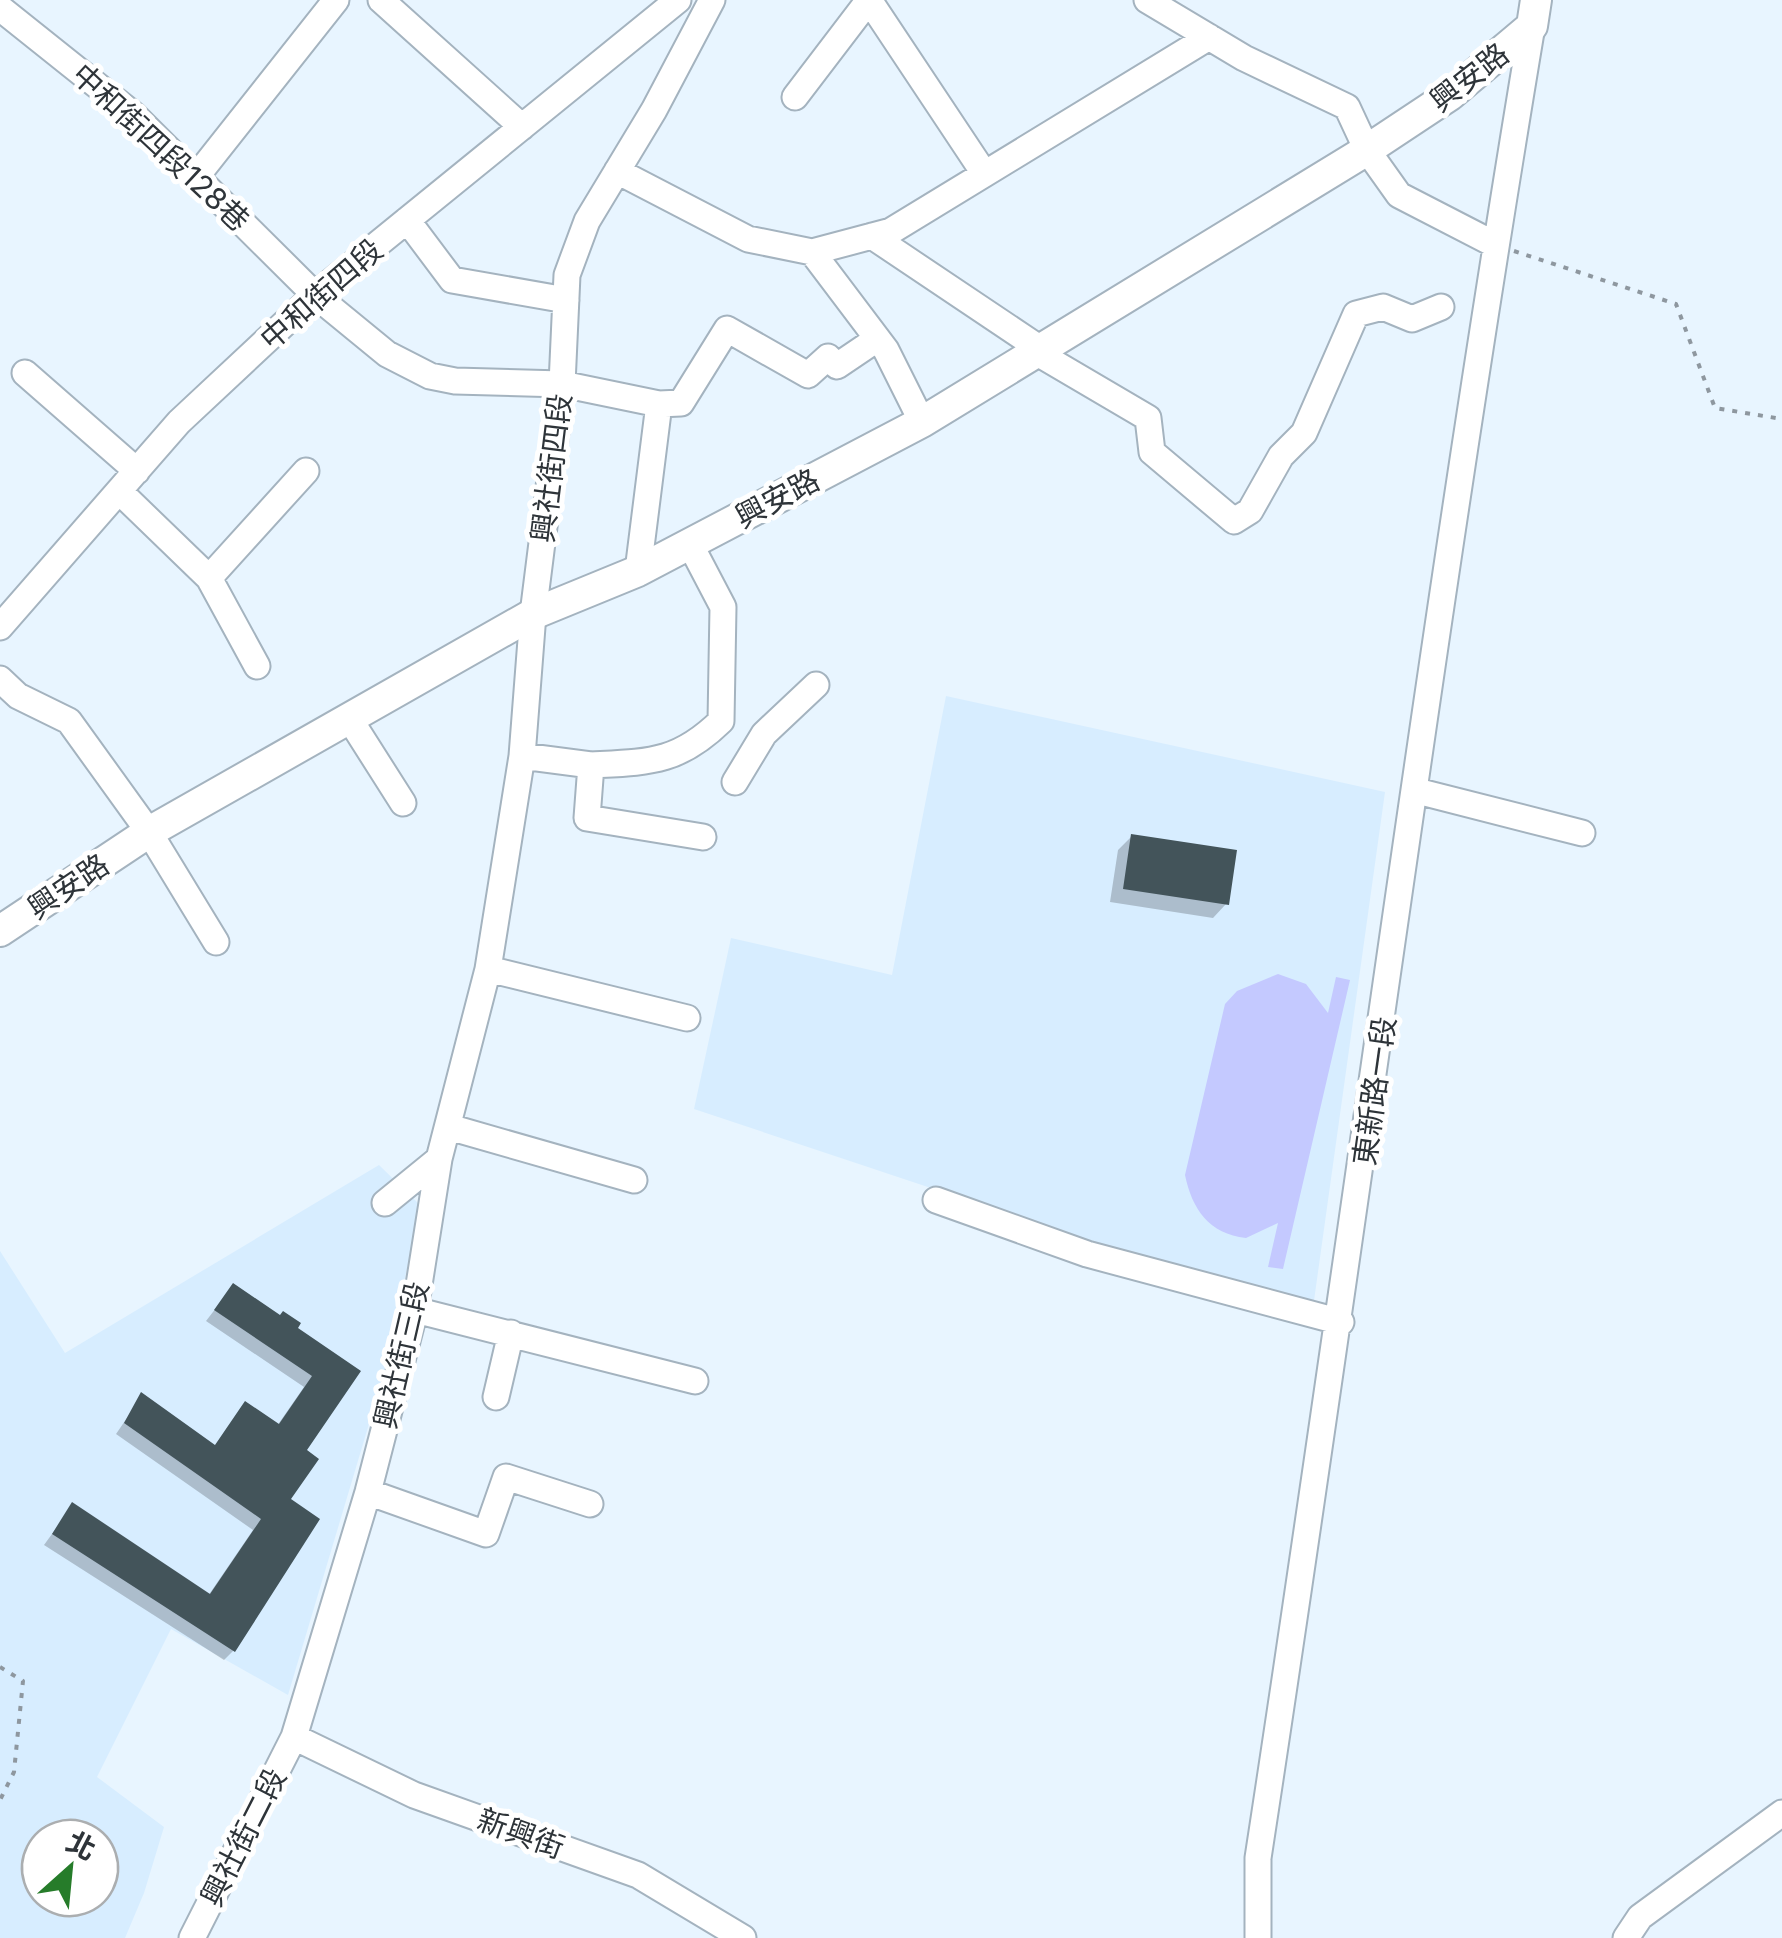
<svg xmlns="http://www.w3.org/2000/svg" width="1782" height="1938" viewBox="0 0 1782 1938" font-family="Inter,'Noto Sans TC',sans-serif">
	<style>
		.built { fill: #d7edff; fill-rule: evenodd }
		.green { fill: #c4c9ff }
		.shadow { fill: #0003 }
		.building { fill: #43545a }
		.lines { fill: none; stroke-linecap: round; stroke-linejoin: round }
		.minor-casing { stroke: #a4b3bf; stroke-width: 29 }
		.major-casing { stroke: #a4b3bf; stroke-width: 34 }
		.path { stroke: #8e979f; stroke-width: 4; stroke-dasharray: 5 8; stroke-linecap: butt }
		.minor { stroke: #fff; stroke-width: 25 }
		.major { stroke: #fff; stroke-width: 30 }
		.labels { text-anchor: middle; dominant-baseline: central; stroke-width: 10; stroke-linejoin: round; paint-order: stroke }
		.street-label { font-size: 30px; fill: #2e3439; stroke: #fff }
	</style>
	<rect width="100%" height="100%" fill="#e8f5ff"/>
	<path class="built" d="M946 696 1385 792 1312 1315 694 1109 731 938 892 975Z
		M379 1165 421 1206 383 1377 288 1695 171 1629 97 1777 164 1827 144 1893 125 1938H0V1251L65 1353ZM40 1838H100V1898H40Z"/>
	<path class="green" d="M1278 974 1306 984 1328 1013 1336 977 1350 980 1283 1269 1268 1267 1278 1223 1246 1238C1209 1234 1192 1209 1185 1175L1225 1004 1237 991Z"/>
	<path class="shadow" d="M1132 836 1226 904 1213 918 1110 902 1118 850Z
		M233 1286 358 1372 303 1451 233 1651 224 1660 44 1545 73 1505 208 1596 253 1530 116 1434 142 1396 214 1447 246 1404 277 1426 304 1387 206 1321Z"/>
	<path class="building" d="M1131 834 1237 850 1229 905 1123 889Z
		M233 1283 280 1315 283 1311 301 1323 298 1328 361 1371 307 1450 319 1459 291 1499 320 1519 235 1652 52 1534 72 1502 210 1594 261 1519 124 1423 141 1392 215 1445 245 1401 279 1424 312 1376 214 1310Z"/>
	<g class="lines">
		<g class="minor-casing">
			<path id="minor" d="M381 0 522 127
				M1147 0 1244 58 1347 107 1367 150 1399 195 1496 245
				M0 8 134 115 315 295 387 354 430 376 455 381 562 384 659 404 681 403 727 329 808 375 828 357 837 366 877 339
				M795 97 869 0 984 173
				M617 171 748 239 812 252 886 350 922 422
				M196 177 336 0
				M407 220 452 280 566 300
				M872 236 1039 348
				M812 252 891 231 1209 37
				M1034 351 1148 418 1152 452 1234 521 1250 511 1281 456 1304 433 1356 314 1383 307 1412 319 1441 307
				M25 373 137 471
				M119 491 209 578 257 666
				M638 571 659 404
				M209 578 306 471
				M0 627 179 422 315 295 678 0
				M0 679 18 696 69 721 149 832 216 942
				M349 718 403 803
				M522 756 591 765 587 818 703 837
				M591 765C649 762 678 763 721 721L723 607 690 544
				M735 782 764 734 816 685
				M1417 791 1582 833
				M488 969 687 1018
				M449 1127 634 1180
				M936 1200 1087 1254 1341 1322
				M385 1203 439 1159
				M415 1310 695 1381
				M496 1397 511 1333
				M368 1492 486 1534 506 1477 590 1504
				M294 1737 414 1795 638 1875 743 1938
				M192 1938 294 1737 368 1492 415 1310 439 1159 488 969 522 756 533 614 562 384 567 275 587 221 654 110 712 0
				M1258 1938V1858C1352 1248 1430 635 1532 26
				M1626 1938 1640 1917 1782 1813"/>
		</g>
		<g class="major-casing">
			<path id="major" d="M0 931 149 832 533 614 638 571 922 422 1367 150 1450 95 1532 26 1536 0"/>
		</g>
		<path class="path" d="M1514 251 1676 304 1715 408 1782 419
			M0 1667 23 1681 14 1772 0 1800"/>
		<use href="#minor" class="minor"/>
		<use href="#major" class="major"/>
	</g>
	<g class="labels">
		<g class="street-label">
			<text transform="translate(1469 77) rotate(-38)">興安路</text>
			<text transform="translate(161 147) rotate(43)">中和街四段128巷</text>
			<text transform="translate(321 294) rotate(-41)">中和街四段</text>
			<text transform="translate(551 468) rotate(-83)">興社街四段</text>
			<text transform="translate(777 498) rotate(-28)">興安路</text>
			<text transform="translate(68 886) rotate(-34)">興安路</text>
			<text transform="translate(1374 1091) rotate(-82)">東新路一段</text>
			<text transform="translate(401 1355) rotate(-77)">興社街三段</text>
			<text transform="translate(521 1833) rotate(20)">新興街</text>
			<text transform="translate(243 1837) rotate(-63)">興社街二段</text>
		</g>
	</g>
	<g transform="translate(70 1868) rotate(27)"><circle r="48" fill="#ffffff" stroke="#abaeb0" stroke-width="2.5"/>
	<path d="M0-8L18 38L0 25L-18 38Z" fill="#267c2a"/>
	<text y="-15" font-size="28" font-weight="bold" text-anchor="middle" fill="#2e3439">北</text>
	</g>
</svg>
